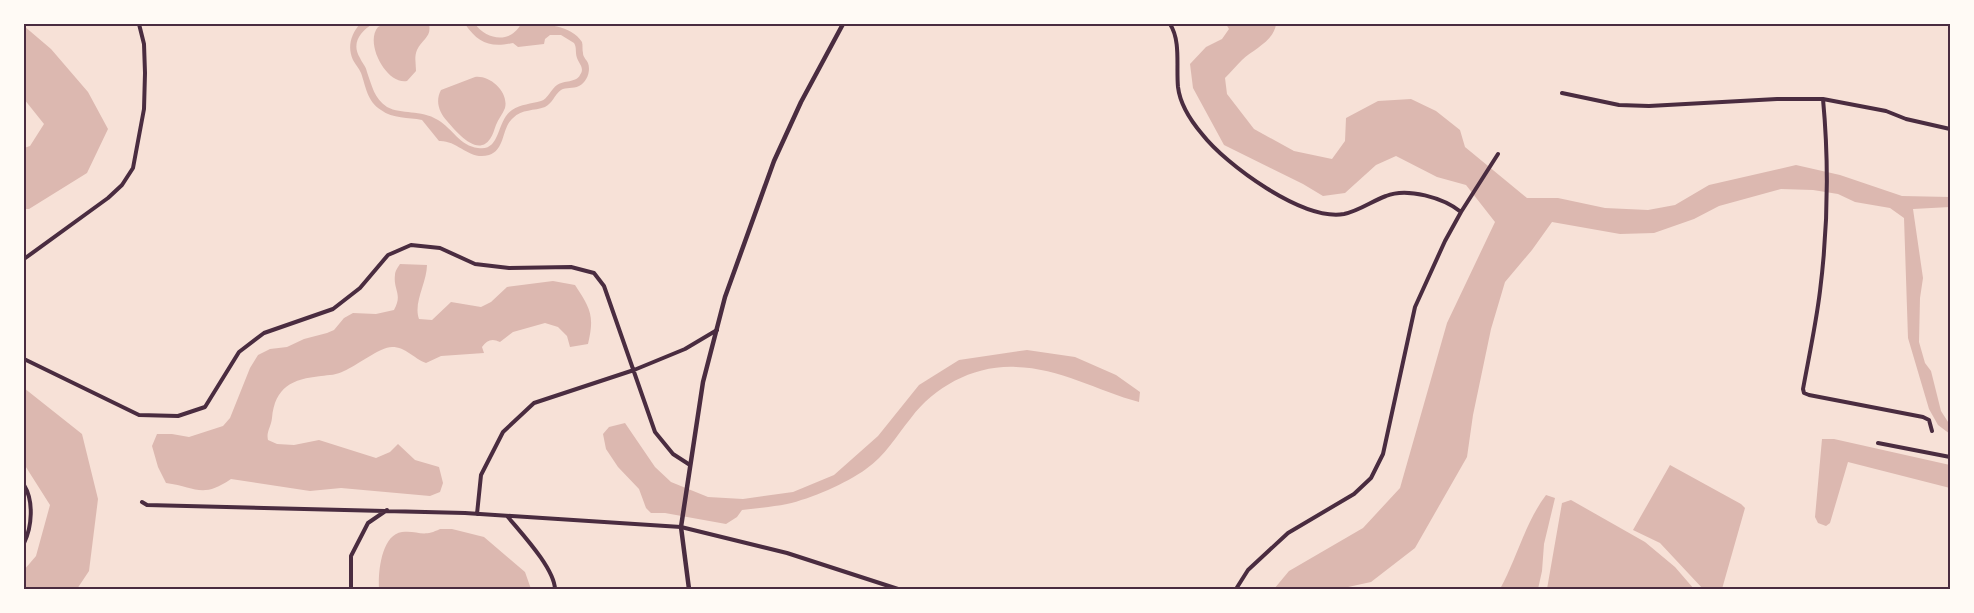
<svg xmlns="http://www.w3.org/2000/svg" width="1974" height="613" viewBox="0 0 1974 613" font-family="'Open Sans',sans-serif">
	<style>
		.water { fill: #dcb8b0 }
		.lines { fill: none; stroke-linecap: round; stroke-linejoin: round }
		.minor { stroke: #4a2c40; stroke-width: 4 }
		.tertiary { stroke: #4a2c40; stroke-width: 4.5 }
		.neatline { fill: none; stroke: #4a2c40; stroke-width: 2 }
	</style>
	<rect width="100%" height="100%" fill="#f7e1d7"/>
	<path class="water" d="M360 24H373C360 31 351 44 360 58 362 63 366 66 367 72 372 86 374 98 387 107 402 115 420 109 438 120 453 129 460 146 478 148 501 152 496 121 512 110 521 104 531 104 541 101 548 99 551 89 557 85 564 80 576 83 580 75 585 68 579 64 577 58 575 52 577 48 574 43L561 35H550L545 39 544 44 518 47 513 43C490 48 478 43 465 24H475C487 40 510 44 521 24 539 24 570 23 582 42 583 46 582 49 583 53 583 57 586 59 588 63 591 71 587 82 579 86 573 89 566 87 561 90 554 95 553 103 545 107 534 111 522 109 513 118 501 128 506 149 489 155 469 161 458 140 439 141L422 120C408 117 393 119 381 110 367 101 366 87 361 73 359 68 355 64 353 60 347 47 351 34 360 24Z
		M390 24H429C432 37 422 39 417 50 414 57 416 64 416 71L407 81C387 85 364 43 378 27 381 25 386 24 390 24Z
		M1226 24H1276C1274 41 1254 49 1242 60 1236 66 1231 72 1225 78L1227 94 1254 129 1294 151 1332 159 1345 141 1346 118 1378 101 1411 99 1436 111 1460 130 1465 147 1527 198H1558L1605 208 1648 210 1675 205 1709 185 1796 165 1840 175 1902 196 1950 197V207L1913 209 1923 278 1920 298 1919 342 1925 363 1931 371 1941 411 1950 425V434L1938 425 1929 409 1908 338 1904 218 1890 208 1855 202 1838 194 1813 190 1781 189 1719 206 1694 219 1654 233 1620 234 1552 222 1532 250 1505 282 1491 329 1473 415 1467 457 1415 548 1371 582 1339 589H1274L1289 571 1363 528 1400 488 1447 323 1495 222 1466 185 1437 177 1396 156 1376 165 1345 193 1323 196 1303 184 1224 145 1193 88 1190 64 1206 47 1222 39 1229 29Z
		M24 26 51 49 88 92 108 129 87 173 29 209H24V148L30 146 44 124 24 99Z
		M475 77C490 75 509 92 505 108 503 114 498 119 496 125 494 130 493 135 490 139 477 158 455 130 447 121 439 112 435 101 441 90Z
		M400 264 427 265C427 282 413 303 419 319L432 320 451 302 481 307 491 302 507 287 553 281 575 285C590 308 595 315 588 344L570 347 567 336 558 327 545 323 513 332 500 342C492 338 487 340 482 347L484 353 441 356 426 363C413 358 406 347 392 347 380 347 356 366 344 371 337 375 329 375 321 376 292 379 275 387 272 418 271 427 266 432 268 440L277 444 294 445 319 440 376 458 390 452 398 444 415 460 439 467 443 483 440 492 430 496 341 488 310 491 231 479C202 499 196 487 166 483L158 467 152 446 157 434H172L189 437 223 426 230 418 250 368 258 355 270 349 287 347 304 339 327 333 334 330 344 318 353 313 376 314 394 310C403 294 393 290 395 275 395 271 398 267 400 264Z
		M1027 350 1075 357 1116 375 1140 392 1139 402C1098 391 1059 368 1016 367 975 365 935 386 911 418 897 435 885 456 866 469 847 483 810 499 787 504 772 507 757 508 742 510L737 517 726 524 665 513H651L646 508 639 489 618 467 606 449 603 434 609 427 625 423 655 467 671 482 708 497 743 499 793 492 834 475 878 436 919 385 959 360Z
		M24 388 82 434 98 499 89 571 77 589H24V570L36 556 50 505 24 464Z
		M1822 439H1834L1950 465V488L1848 462 1830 523 1826 526 1818 523 1815 517Z
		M1670 465 1741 504 1745 508 1722 589H1703L1660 543 1633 530Z
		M1546 495 1555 498 1544 544 1542 571 1538 589H1500C1517 558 1525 523 1546 495Z
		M1571 500 1645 542 1675 567 1694 589H1547L1562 503Z
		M440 529H452L484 537 525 572 531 589H379C378 573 381 535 402 532 418 530 422 538 440 529Z"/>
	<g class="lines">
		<path class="minor" d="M1170 24C1181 41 1176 66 1178 87 1180 104 1191 121 1202 134 1226 165 1303 221 1344 214 1359 211 1372 201 1386 196 1407 187 1444 198 1461 212L1445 241 1415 307 1383 454 1371 478 1354 494 1288 533 1248 570 1236 589
			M1562 93 1619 105 1649 106 1777 99H1823L1886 111 1906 119 1950 129
			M1823 99C1829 163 1828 227 1820 291 1816 324 1809 356 1803 389L1804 393 1809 395 1923 417 1929 420 1932 431
			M1461 212 1498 154
			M24 259 108 198 122 185 133 168 144 109 145 73 144 44 139 24
			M24 359 139 415 178 416 205 407 239 352 264 333 333 309 360 288 388 255 411 245 440 248 475 264 509 268 571 267 594 273 604 286 655 432 673 454 690 465
			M1878 443 1950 457
			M24 485C34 501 32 527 24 543
			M142 502 147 505 465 513 681 527 787 553 898 589
			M477 514 481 475 503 432 534 403 634 370 685 349 717 330
			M508 517C522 534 554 568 555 589
			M351 589V556L368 523 387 510"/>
		<path class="tertiary" d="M689 589 681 527 703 382 725 297 774 161 801 102 843 24"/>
	</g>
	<rect width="1974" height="613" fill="none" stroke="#fffaf5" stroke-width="50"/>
	<rect x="25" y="25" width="1924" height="563" class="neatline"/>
</svg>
